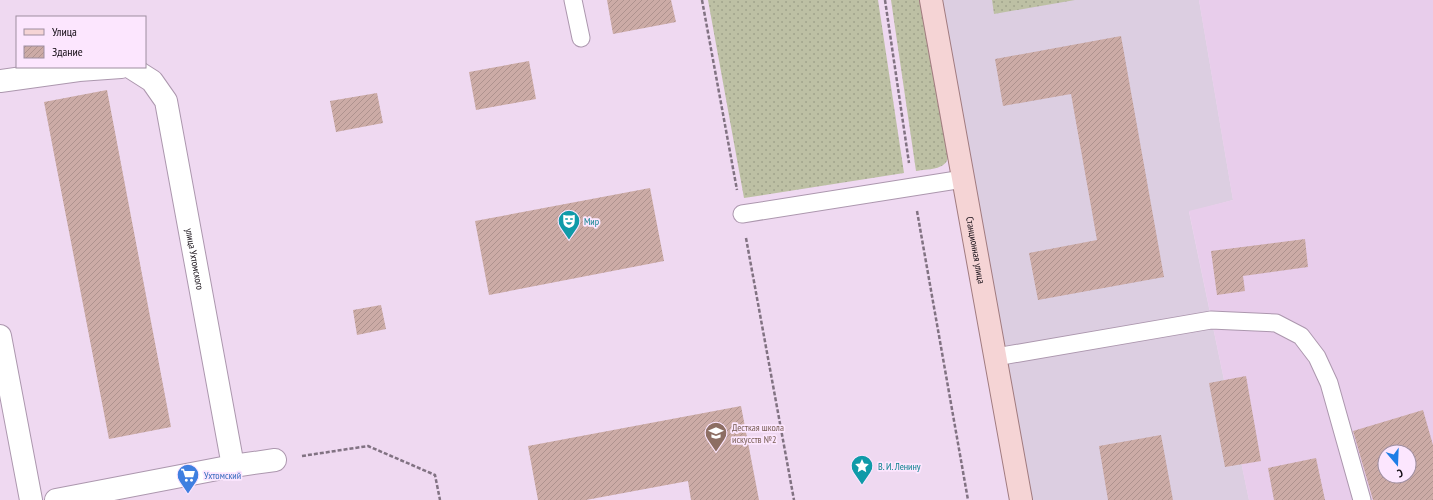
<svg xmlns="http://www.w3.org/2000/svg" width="1433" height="500" viewBox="0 0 1433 500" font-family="'PT Sans Narrow',sans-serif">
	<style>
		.commercial { fill: #dccee1 }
		.built { fill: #e8cdeb; fill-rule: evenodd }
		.grass { fill: url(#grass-dots) }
		.building { fill: url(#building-hatch); fill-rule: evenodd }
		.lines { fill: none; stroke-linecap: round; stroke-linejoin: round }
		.service-casing { stroke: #ac97ae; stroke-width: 19 }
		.minor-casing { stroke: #ac97ae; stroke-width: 24 }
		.primary-casing { stroke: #a17b7f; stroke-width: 24 }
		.path { stroke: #817282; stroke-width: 2.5; stroke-dasharray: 4 2; stroke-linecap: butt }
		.service { stroke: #fff; stroke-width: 17 }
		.minor { stroke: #fff; stroke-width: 22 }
		.primary { stroke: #f5d4d5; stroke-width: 22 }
		.labels { text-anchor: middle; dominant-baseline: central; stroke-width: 3.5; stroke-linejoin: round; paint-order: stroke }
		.culture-label { font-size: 10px; fill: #0d838f; stroke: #fce6fe; text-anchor: start }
		.street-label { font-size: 10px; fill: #110a12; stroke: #fce6fe }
		.education-label { font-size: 10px; fill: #785e54; stroke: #fce6fe; text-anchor: start }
		.shop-label { font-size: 10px; fill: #366cbe; stroke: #fce6fe; text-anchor: start }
	</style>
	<defs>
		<pattern id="grass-dots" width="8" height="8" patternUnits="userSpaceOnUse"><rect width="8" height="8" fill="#bdc0a4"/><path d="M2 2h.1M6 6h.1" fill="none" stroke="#a1a48c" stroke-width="1.8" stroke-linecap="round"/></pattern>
		<pattern id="building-hatch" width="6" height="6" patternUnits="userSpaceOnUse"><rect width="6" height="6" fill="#ccaba6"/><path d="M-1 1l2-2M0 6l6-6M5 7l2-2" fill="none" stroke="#ae928e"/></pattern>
	</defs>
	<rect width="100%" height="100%" fill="#efd9f1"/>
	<path class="commercial" d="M933 0H1199L1233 200 1189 212 1249 500H1018Z"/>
	<path class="built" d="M1199 0H1433V500H1249L1189 211 1233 200ZM1385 452H1409V476H1385Z"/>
	<path class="grass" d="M708 0H878L904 173 744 198Z
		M891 0H920L948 158C945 170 928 169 916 171Z
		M992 0H1075L994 14Z"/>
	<path class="building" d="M607 0H671L676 22 613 34Z
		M1121 36 1164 277 1038 300 1029 253 1097 240 1071 94 1003 106 995 59Z
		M529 61 536 99 476 110 469 72Z
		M107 90 171 427 109 439 44 102Z
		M377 93 383 123 336 132 330 101Z
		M650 188 664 261 489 295 475 221Z
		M1305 239 1308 267 1243 276 1245 291 1217 295 1211 251Z
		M381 305 386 329 357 335 353 310Z
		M1246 376 1261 461 1225 467 1209 383Z
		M741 406 759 500H691L688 481 586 500H538L528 446Z
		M1423 410 1433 445V500H1373L1353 431ZM1385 452H1409V476H1385Z
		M1161 435 1173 500H1108L1099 446Z
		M1316 458 1325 500H1274L1268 468Z"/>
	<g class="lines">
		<g class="service-casing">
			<path id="service" d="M573 0 581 38
				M742 214 963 179
				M996 357 1211 320 1276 323 1301 336 1317 357 1329 383 1362 500"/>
		</g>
		<g class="minor-casing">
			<g id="minor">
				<path id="s1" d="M130 67 152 81 166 101 233 466"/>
				<path d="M0 81 79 70 121 67"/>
				<path d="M0 336 31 500"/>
				<path d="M56 500 233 466 275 460"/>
			</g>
		</g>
		<g class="primary-casing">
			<g id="primary">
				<path id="s2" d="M931 0 1021 500"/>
			</g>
		</g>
		<path class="path" d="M702 0 737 190
			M885 0 909 163
			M917 211 968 500
			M746 238 794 500
			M302 456 368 446 435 475 440 500"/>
		<use href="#service" class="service"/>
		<use href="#minor" class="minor"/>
		<use href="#primary" class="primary"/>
	</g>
	<defs>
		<g id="theatre-pin" transform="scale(1.15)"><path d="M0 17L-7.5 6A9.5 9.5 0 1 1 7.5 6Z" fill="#0f9aa8" stroke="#fce6fe"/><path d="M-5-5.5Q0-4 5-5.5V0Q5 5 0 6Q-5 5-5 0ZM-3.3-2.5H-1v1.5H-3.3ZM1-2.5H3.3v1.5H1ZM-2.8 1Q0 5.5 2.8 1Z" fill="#fff"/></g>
		<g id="school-pin" transform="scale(1.15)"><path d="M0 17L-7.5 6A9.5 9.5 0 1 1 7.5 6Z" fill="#8d6e63" stroke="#fce6fe"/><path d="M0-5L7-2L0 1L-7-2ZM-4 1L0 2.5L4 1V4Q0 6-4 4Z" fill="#fff"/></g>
		<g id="sight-pin" transform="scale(1.15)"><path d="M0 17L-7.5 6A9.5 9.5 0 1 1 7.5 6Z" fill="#0f9aa8" stroke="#fce6fe"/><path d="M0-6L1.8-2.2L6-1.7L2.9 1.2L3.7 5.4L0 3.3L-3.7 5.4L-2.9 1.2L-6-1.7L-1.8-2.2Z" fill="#fff"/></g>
		<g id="supermarket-pin" transform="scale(1.15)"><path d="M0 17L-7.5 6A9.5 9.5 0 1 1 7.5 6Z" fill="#3f7fe0" stroke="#fce6fe"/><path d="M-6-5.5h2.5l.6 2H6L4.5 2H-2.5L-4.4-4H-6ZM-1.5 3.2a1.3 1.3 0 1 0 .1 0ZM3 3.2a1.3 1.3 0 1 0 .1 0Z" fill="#fff"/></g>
	</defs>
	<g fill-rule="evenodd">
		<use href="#theatre-pin" x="569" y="221"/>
		<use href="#school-pin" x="716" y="433"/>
		<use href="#sight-pin" x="862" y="466"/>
		<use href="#supermarket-pin" x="188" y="475"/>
	</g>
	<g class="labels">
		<g class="culture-label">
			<text x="584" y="221">Мир</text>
			<text x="878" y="466">В. И. Ленину</text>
		</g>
		<g class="street-label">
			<text stroke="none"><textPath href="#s2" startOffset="254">Станционная улица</textPath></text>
			<text stroke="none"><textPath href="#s1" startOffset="211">улица Ухтомского</textPath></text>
		</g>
		<g class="education-label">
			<text x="732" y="427">Десткая школа<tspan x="732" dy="12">искусств №2</tspan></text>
		</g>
		<g class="shop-label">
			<text x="204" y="475">Ухтомский</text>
		</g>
	</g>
	<rect x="16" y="16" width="130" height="52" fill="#fce6fe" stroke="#9e8ea0"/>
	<rect x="24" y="29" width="20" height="6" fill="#f5d4d5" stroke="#9e8ea0"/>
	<text x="52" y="36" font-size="12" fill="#110a12">Улица</text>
	<rect x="24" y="46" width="20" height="12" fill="url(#building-hatch)" stroke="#9e8ea0"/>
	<text x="52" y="56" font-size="12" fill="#110a12">Здание</text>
	<g transform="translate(1397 464) rotate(161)"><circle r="19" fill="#fce6fe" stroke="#9e8ea0"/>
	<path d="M0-3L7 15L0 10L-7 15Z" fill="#1e7de6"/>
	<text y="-6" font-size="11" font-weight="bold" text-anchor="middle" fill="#110a12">С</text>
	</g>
</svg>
